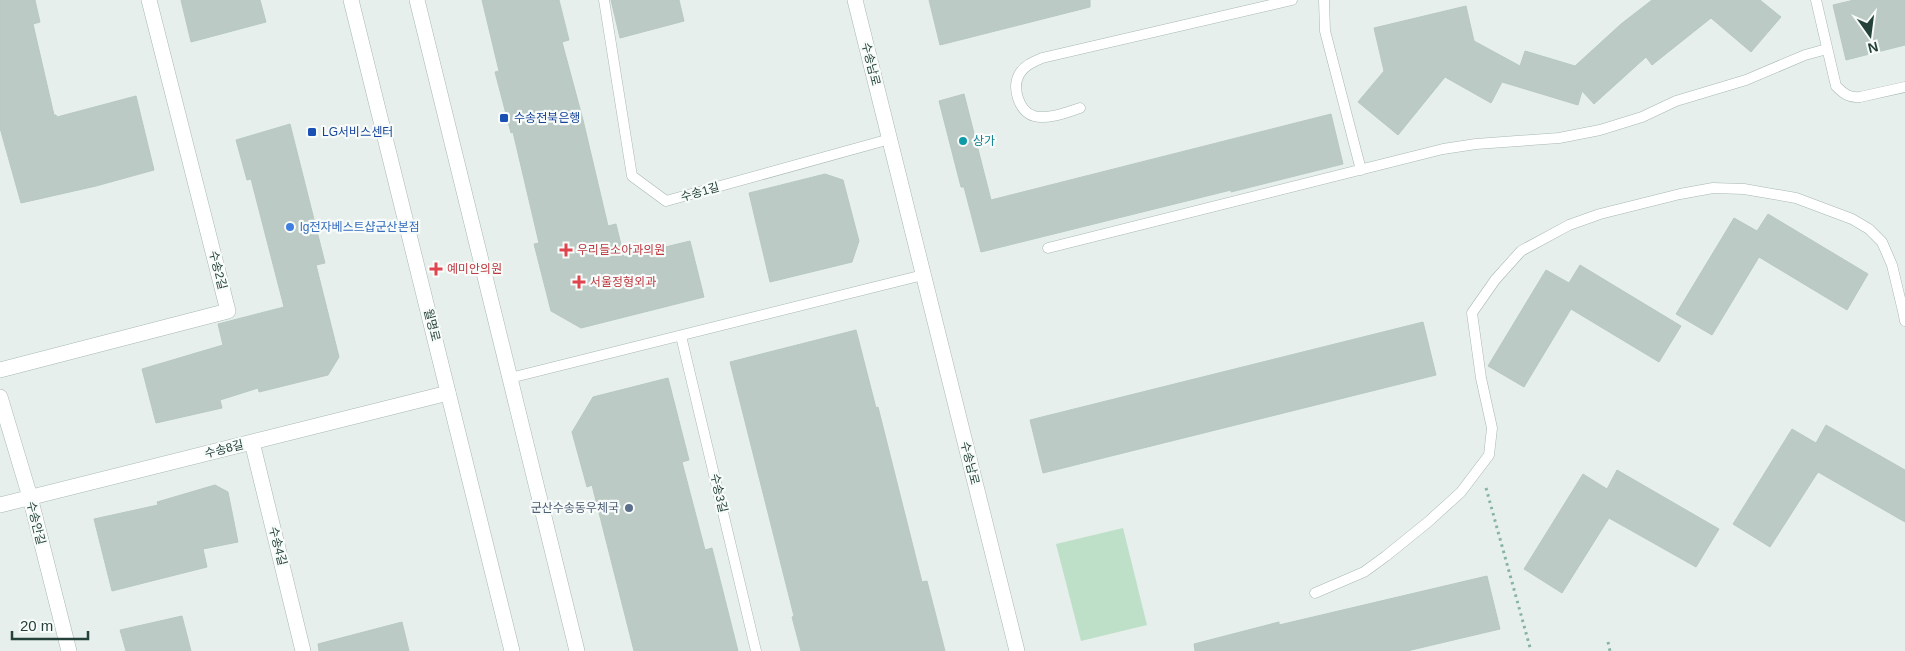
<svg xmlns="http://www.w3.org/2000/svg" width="1905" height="651" viewBox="0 0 1905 651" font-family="Arial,'Noto Sans KR',sans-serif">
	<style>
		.green { fill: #bfe0c8 }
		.building { fill: #bbcac4; stroke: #b8c9c2 }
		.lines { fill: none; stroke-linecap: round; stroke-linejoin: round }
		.service-casing { stroke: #a8b8b2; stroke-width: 11 }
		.minor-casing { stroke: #a8b8b2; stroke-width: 16 }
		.tertiary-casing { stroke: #a8b8b2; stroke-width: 16 }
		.path { stroke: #86b3a5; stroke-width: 3; stroke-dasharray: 2.5 4; stroke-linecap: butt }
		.service { stroke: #fff; stroke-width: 10 }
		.minor { stroke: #fff; stroke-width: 15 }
		.tertiary { stroke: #fff; stroke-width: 15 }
		.transit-dot { fill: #1a4fb4; stroke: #f7fbf9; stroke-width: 2 }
		.culture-dot { fill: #0f9aa8; stroke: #f7fbf9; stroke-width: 2 }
		.shop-dot { fill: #3f7fe0; stroke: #f7fbf9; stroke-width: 2 }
		.health-dot { fill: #e0444e; stroke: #f7fbf9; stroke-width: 2 }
		.service-dot { fill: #5c6f8a; stroke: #f7fbf9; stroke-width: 2 }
		.labels { text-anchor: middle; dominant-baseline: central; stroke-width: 4.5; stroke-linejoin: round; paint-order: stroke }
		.street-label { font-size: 12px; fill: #24423a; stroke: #f7fbf9 }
		.transit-label { font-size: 12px; fill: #164399; stroke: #f7fbf9; text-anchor: start }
		.culture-label { font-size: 12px; fill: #0d838f; stroke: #f7fbf9; text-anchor: start }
		.shop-label { font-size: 12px; fill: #366cbe; stroke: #f7fbf9; text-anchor: start }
		.health-label { font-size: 12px; fill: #be3a42; stroke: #f7fbf9; text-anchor: start }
		.service-label { font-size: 12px; fill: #4e5e75; stroke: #f7fbf9; text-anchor: end }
	</style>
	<rect width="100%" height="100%" fill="#e6efeb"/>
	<path class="green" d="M1123 528 1147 625 1081 641 1056 544Z"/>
	<path class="building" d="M0 0H35L40 22 33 24 54 115H56L57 117 136 96 154 170 96 186 21 203 0 128Z
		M181 0H260L266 22 191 42Z
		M482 0H559L569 40 562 42 583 120 608 226 616 224 624 257 690 241 704 297 581 328 551 311 534 244 539 243 513 132 511 133 495 72 499 71Z
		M611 0H679L684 21 620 38Z
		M929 0H1090V7L940 45Z
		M1652 0H1760L1781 17 1751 52 1711 18 1652 65 1646 57 1594 104 1582 91 1578 105 1502 82 1491 103 1445 77 1398 135 1358 102 1384 71 1374 28 1466 6 1474 41 1520 66 1525 51 1575 66 1621 24Z
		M1854 0H1905V45L1846 60 1833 5Z
		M964 94 991 200 1331 114 1343 164 1231 192V190L981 252 964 187H961L939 101Z
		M290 124 325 263 316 265 339 357 328 375 259 392 258 388 220 400 222 408 156 423 142 369 223 345 218 324 284 307 251 179 247 180 236 140Z
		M825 174 843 180 859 241 852 262 770 282 749 193Z
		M1768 214 1868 274 1847 310 1759 257 1712 335 1676 314 1734 218 1757 231Z
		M1580 265 1681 326 1659 362 1571 309 1524 387 1488 366 1546 270 1569 283Z
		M1423 322 1436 375 1043 473 1030 420Z
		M856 330 876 408 878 407 922 582 927 581 945 651H801L792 617 794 616 730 362Z
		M668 378 689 460 682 462 705 550 712 548 738 651H634L592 485 587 487 572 432 593 397Z
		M1826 425 1905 470V522L1818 472 1770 547 1733 524 1792 429 1816 443Z
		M1617 470 1719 529 1696 567 1609 518 1562 593 1524 569 1583 474 1607 489Z
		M215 485 228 492 238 542 203 549 207 567 112 591 94 519 158 505 157 502Z
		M1487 576 1500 629 1407 651H1195L1194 644 1279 622V625Z
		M182 616 191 651H126L120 630Z
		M402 622 409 651H319L318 644Z"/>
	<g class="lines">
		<g class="service-casing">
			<path id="service" d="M604 0 632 176 666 201 890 139
				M1324 0 1325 31 1361 170
				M1816 0 1836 86C1844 94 1849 98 1860 97L1905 87
				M1080 108C1067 112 1048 120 1034 116 1019 112 1011 87 1020 73 1025 65 1033 62 1042 58L1292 0
				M1048 248 1443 149 1476 144 1559 138 1600 130 1642 117 1676 101 1746 80 1805 55 1827 49
				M1903 311 1905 321
				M681 336 756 651
				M510 378 923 275
				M1315 593 1364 572 1386 556 1428 522 1461 492 1489 455 1492 428 1481 378 1472 313 1495 280 1521 251 1569 225 1600 214 1680 194 1713 188 1744 189 1796 198 1852 219 1869 229 1882 242 1892 265 1903 311 1905 310"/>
		</g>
		<g class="minor-casing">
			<path id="minor" d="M855 0 1017 651
				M0 370 228 311 149 0
				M0 397 30 497 69 651
				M252 442 303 651
				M0 505 448 393"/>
		</g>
		<g class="tertiary-casing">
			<path id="tertiary" d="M351 0 512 651
				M417 0 577 651"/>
		</g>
		<path class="path" d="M1486 488 1531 651
			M1608 642 1610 651"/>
		<use href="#service" class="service"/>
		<use href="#minor" class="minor"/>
		<use href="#tertiary" class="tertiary"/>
	</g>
	<g class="transit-dot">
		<rect x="499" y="113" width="10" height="10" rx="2.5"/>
		<rect x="307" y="127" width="10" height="10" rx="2.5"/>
	</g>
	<circle class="culture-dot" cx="963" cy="141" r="5"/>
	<circle class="shop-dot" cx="290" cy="227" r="5"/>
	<g class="health-dot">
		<path d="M563.5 242.5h5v5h5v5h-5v5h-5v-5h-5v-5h5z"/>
		<path d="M433.5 261.5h5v5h5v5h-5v5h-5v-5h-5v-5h5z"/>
		<path d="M576.5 274.5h5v5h5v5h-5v5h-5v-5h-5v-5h5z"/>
	</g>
	<circle class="service-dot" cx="629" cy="508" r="5"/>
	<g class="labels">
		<g class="street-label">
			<text transform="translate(871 64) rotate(76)">수송남로</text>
			<text transform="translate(700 192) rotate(-16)">수송1길</text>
			<text transform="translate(218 270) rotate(76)">수송2길</text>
			<text transform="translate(432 325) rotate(76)">월명로</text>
			<text transform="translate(224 449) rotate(-14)">수송8길</text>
			<text transform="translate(970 463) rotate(76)">수송남로</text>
			<text transform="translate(719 493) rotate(77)">수송3길</text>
			<text transform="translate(36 523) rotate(76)">수송안길</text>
			<text transform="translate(278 546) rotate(76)">수송4길</text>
		</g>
		<g class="transit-label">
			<text x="514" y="118">수송전북은행</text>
			<text x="322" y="132">LG서비스센터</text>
		</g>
		<g class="culture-label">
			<text x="973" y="141">상가</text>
		</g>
		<g class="shop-label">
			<text x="300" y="227">lg전자베스트샵군산본점</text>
		</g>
		<g class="health-label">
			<text x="577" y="250">우리들소아과의원</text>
			<text x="447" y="269">예미안의원</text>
			<text x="590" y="282">서울정형외과</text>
		</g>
		<g class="service-label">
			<text x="619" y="508">군산수송동우체국</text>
		</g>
	</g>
	<g transform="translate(1870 35) rotate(166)" stroke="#f7fbf9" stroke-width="4" paint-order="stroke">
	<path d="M0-4L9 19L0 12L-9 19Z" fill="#24423a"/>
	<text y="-8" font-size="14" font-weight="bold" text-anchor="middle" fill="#24423a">N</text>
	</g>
	<path d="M12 631v8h76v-8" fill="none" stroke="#24423a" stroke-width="2.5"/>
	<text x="20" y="631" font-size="15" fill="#24423a" stroke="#f7fbf9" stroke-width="4" paint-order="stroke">20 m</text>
</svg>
